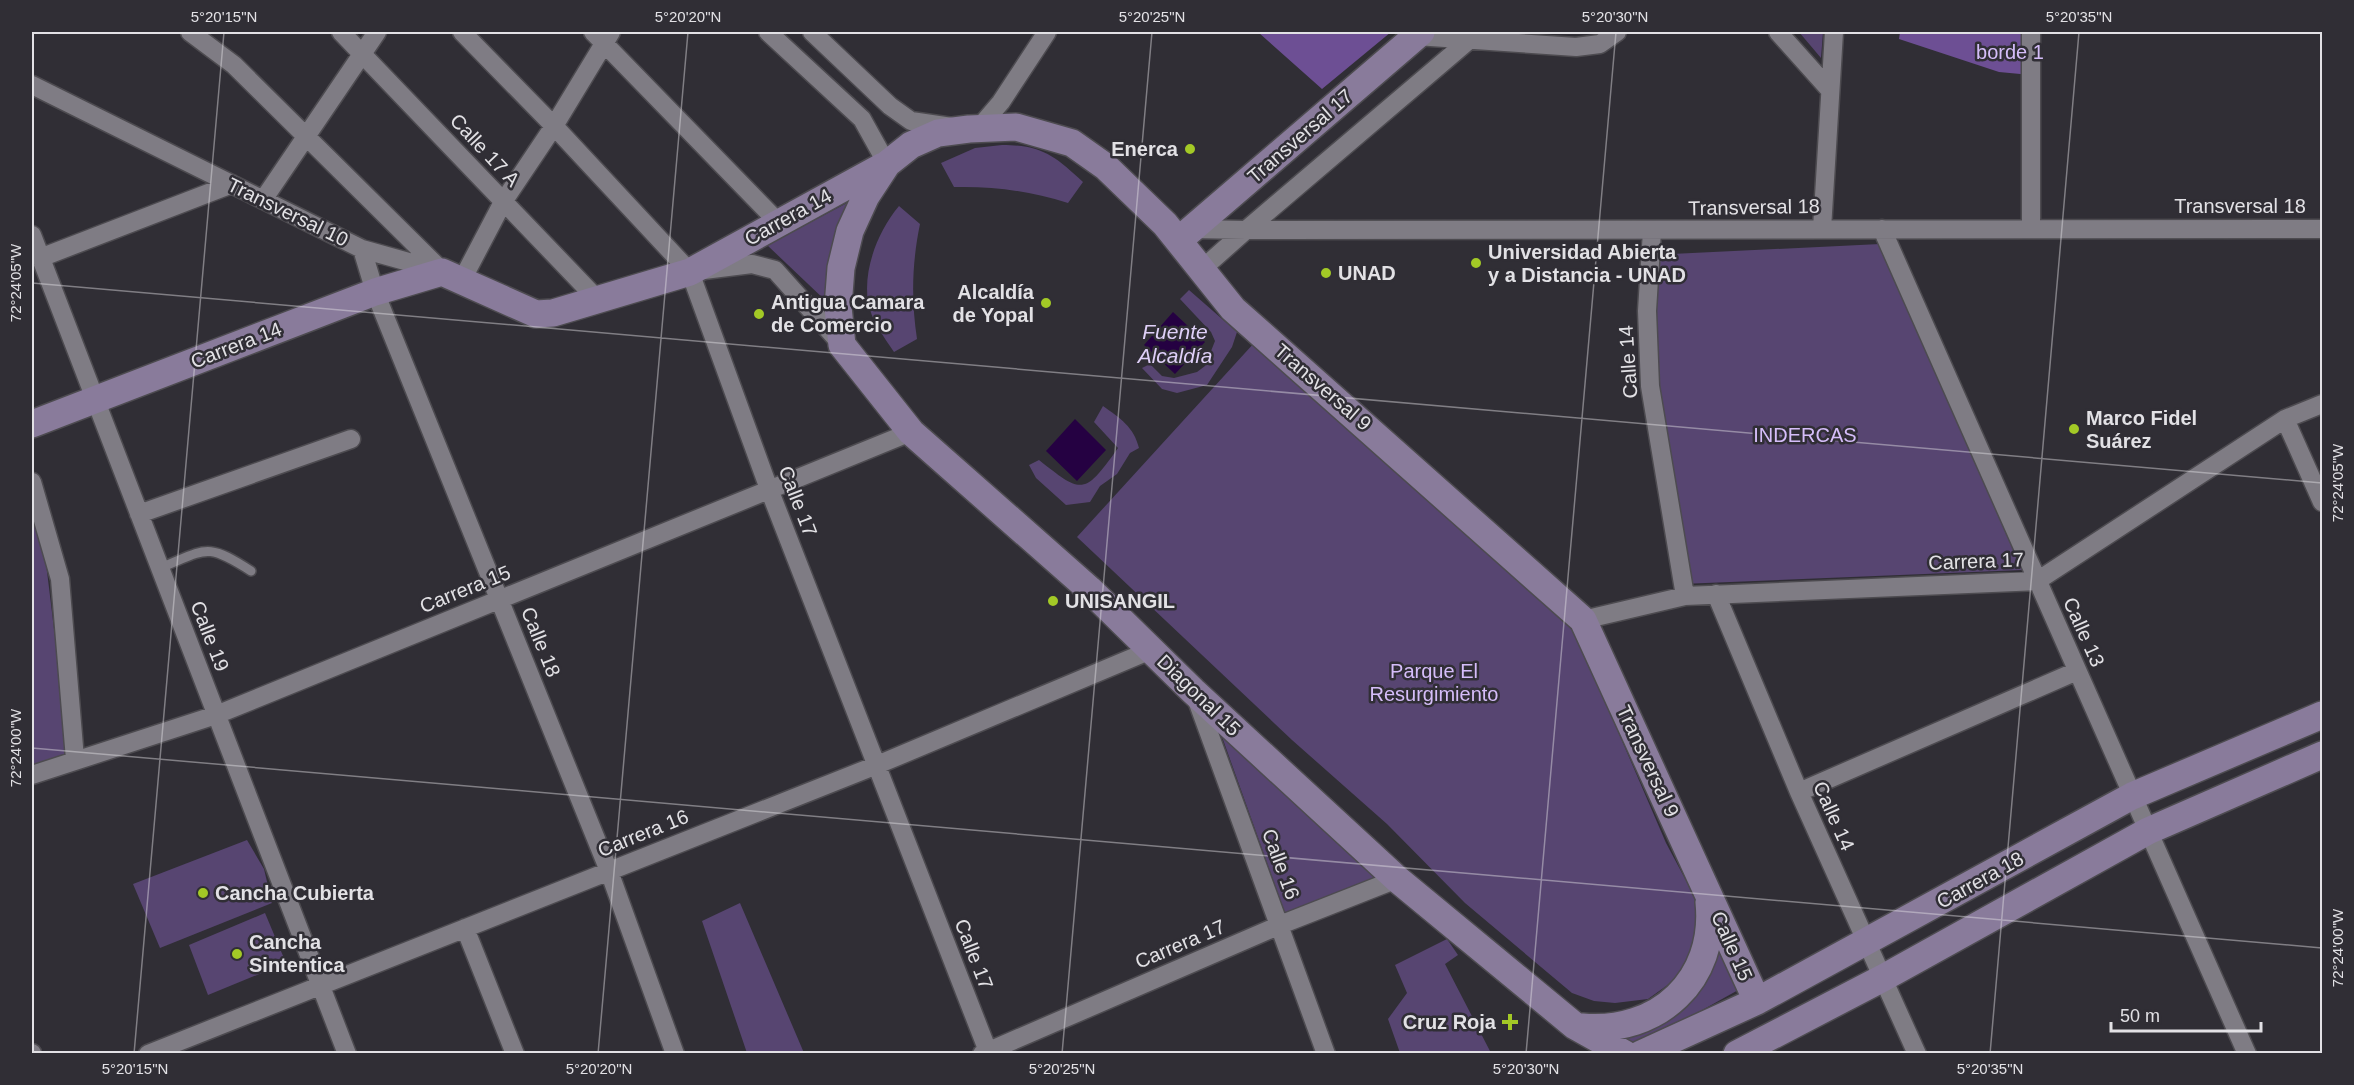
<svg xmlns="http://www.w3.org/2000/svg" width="2354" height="1085" viewBox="0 0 2354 1085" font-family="Helvetica,sans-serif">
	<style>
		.green { fill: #574571 }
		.forest { fill: #6d4f94 }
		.water { fill: #250142 }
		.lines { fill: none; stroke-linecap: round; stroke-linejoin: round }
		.lane-casing { stroke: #4d4b50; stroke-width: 12 }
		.street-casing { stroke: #4d4b50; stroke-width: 21 }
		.secondary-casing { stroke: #4d4b50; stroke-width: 30 }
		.lane { stroke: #7f7c84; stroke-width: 9 }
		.street { stroke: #7f7c84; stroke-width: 18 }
		.secondary { stroke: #897b9b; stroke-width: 27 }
		.ticks { fill: none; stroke: #e2e1e5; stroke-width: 1.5; stroke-opacity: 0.45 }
		.poi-dot { fill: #a3c926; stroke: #302e35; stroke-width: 2 }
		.labels { text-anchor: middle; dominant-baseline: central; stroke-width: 5; stroke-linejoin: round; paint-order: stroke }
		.park-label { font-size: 20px; fill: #d5bdf9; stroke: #302e35 }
		.street-label { font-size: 20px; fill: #e2e1e5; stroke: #302e35 }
		.poi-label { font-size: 20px; font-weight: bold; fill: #e2e1e5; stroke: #302e35; text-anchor: start }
		.water-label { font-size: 21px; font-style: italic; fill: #dfd0f8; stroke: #302e35 }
		.neatline { fill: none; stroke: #e2e1e5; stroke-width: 2 }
		.ticks-label { font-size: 15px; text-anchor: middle; fill: #e2e1e5 }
	</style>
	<rect width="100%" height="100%" fill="#302e35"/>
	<path class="green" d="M1799 32H1823L1821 58Z
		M1002 145C1042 145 1055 156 1083 182L1068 203C1029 191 994 186 954 187L941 163 975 148Z
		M847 203 827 302 767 245Z
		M899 206 920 224C912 263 911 299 917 339L894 352C884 337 871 320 868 302 863 269 878 231 899 206Z
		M1880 244 2022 570 1681 584 1651 387V255Z
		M1189 290 1237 332 1232 347 1207 385 1177 393 1162 389 1142 368 1150 364 1162 376 1174 378 1197 372 1205 366 1215 341 1211 332 1180 299Z
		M1255 342 1307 394 1543 595 1573 627 1666 843 1698 903 1694 952 1676 979 1648 999 1615 1003 1594 1001 1572 993 1465 903 1387 824 1292 740 1077 537Z
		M1103 406C1120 418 1134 427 1139 448L1130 453 1117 474 1100 486 1090 502 1066 505 1036 478 1029 465 1039 460C1082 494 1084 496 1118 448L1094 422Z
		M32 517 46 563 69 753 32 766Z
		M1221 734 1377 879 1286 916Z
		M247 840 264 869 272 903 160 948 133 884Z
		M740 903 804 1053H747L702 921Z
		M265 913 286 963 208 995 189 945Z
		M1447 939 1458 955 1445 964 1491 1053H1400L1388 1019 1407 993 1395 965Z
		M1719 943 1740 989 1636 1047 1611 1038Z"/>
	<path class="forest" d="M1258 32H1391L1322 89Z
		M1900 32H2030L2031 75 1999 72 1899 39Z"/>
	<path class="water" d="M1173 312 1205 342 1175 374 1144 345Z
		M1075 419 1106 450 1077 481 1046 451Z"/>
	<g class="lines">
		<g class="lane-casing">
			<path id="lane" d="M160 568C207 549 206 542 251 571"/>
		</g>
		<g class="street-casing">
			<path id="street" d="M190 32 234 65 441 270
				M341 32 597 299
				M462 32 554 126 690 272 769 489 989 1054
				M593 32 778 222
				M768 32 862 119 887 164
				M812 32 890 106 911 121 952 127
				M1778 32 1829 89
				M1416 36 1576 47 1600 44 1617 32
				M32 85 362 249 441 271
				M978 129 1001 102 1047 32
				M263 200 377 32
				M2031 228V32
				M1193 229 1246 230 1468 41
				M1822 229 1834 32
				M1882 229 2247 1054
				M1652 231 1647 311 1650 386 1685 596
				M32 235 347 1054
				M362 249 375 292 609 871 675 1054
				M40 258 232 184
				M704 270 752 264 775 270 842 345
				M1201 270 1246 230 2322 229
				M462 280 503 202 554 126 611 32
				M2285 419 2322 502
				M32 482 60 579 75 759
				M139 514 351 439
				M1716 594 1799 792 1917 1054
				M1583 620 1685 596 2037 581 2285 419 2322 404
				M1195 695 1326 1054
				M32 775 216 715 911 432
				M1799 792 2077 671
				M465 928 515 1054
				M32 1053V1054
				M148 1054 877 765 1151 650
				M982 1054 1280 925 1397 879"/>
		</g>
		<g class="secondary-casing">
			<path id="secondary" d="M1179 240 1421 32
				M32 424 375 292 442 272 536 314 553 313 690 272 883 166
				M1582 1027C1658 1034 1717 980 1709 902
				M1625 1054 1575 1026 1397 879 1193 691 1089 589 911 432 842 345 838 307 841 268 850 231 866 196 887 164 911 145 938 133 969 129 1016 127 1072 143 1106 167 1165 224 1233 309 1583 620 1757 1001
				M1641 1054 1757 1001 2132 796 2322 715
				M1737 1054 1883 978 2148 831 2322 755"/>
		</g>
		<use href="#lane" class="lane"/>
		<use href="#street" class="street"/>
		<use href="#secondary" class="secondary"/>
	</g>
	<path class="ticks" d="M32 283 2322 483M32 748 2322 948M134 1054 224 32M598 1054 688 32M1062 1054 1152 32M1526 1054 1616 32M1990 1054 2079 32"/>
	<g class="poi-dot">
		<circle cx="1190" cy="149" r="6"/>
		<circle cx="1476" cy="263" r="6"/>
		<circle cx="1326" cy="273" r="6"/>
		<circle cx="1046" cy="303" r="6"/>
		<circle cx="759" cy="314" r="6"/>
		<circle cx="2074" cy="429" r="6"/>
		<circle cx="1053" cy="601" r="6"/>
		<circle cx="203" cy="893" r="6"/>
		<circle cx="237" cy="954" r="6"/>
		<path d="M1507 1013h6v6h6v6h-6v6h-6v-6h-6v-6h6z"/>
	</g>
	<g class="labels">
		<g class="park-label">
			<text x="2010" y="52">borde 1</text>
			<text x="1805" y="435">INDERCAS</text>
			<text x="1434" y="671">Parque El<tspan x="1434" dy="23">Resurgimiento</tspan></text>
		</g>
		<g class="street-label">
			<text transform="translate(1300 136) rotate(-41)">Transversal 17</text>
			<text transform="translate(485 150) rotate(47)">Calle 17 A</text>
			<text x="2240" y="206">Transversal 18</text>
			<text transform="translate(1754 207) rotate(-1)">Transversal 18</text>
			<text transform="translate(288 212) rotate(26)">Transversal 10</text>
			<text transform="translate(788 217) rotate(-29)">Carrera 14</text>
			<text transform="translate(236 345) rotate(-21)">Carrera 14</text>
			<text transform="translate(1628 362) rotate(-94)">Calle 14</text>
			<text transform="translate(1323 387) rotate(41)">Transversal 9</text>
			<text transform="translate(798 501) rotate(69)">Calle 17</text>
			<text transform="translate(1976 561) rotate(-2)">Carrera 17</text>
			<text transform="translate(465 589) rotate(-22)">Carrera 15</text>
			<text transform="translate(2084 632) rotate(66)">Calle 13</text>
			<text transform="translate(210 636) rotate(69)">Calle 19</text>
			<text transform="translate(541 642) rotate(68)">Calle 18</text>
			<text transform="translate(1199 695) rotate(44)">Diagonal 15</text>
			<text transform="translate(1648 761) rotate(65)">Transversal 9</text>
			<text transform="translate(1834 816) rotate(66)">Calle 14</text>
			<text transform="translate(643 833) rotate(-22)">Carrera 16</text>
			<text transform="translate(1281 864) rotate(70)">Calle 16</text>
			<text transform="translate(1980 880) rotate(-29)">Carrera 18</text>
			<text transform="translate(1180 944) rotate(-23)">Carrera 17</text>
			<text transform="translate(1732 946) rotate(66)">Calle 15</text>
			<text transform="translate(974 954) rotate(69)">Calle 17</text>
		</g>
		<g class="poi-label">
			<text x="1178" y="149" text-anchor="end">Enerca</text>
			<text x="1488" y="252">Universidad Abierta<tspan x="1488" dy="23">y a Distancia - UNAD</tspan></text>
			<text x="1338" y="273">UNAD</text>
			<text x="1034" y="292" text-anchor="end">Alcaldía<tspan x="1034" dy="23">de Yopal</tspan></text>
			<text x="771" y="302">Antigua Camara<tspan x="771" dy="23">de Comercio</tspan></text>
			<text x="2086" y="418">Marco Fidel<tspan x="2086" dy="23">Suárez</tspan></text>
			<text x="1065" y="601">UNISANGIL</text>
			<text x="215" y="893">Cancha Cubierta</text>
			<text x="249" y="942">Cancha<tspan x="249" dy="23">Sintentica</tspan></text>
			<text x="1496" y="1022" text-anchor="end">Cruz Roja</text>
		</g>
		<g class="water-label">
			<text x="1175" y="331">Fuente<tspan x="1175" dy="24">Alcaldía</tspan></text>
		</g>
	</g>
	<rect width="2354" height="1085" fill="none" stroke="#302e35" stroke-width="66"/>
	<path d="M2111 1022v9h150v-9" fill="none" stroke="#e2e1e5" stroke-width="3"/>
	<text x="2120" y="1022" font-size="18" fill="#e2e1e5" stroke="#302e35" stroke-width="4.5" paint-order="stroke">50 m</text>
	<rect x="33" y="33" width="2288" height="1019" class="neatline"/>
	<g class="ticks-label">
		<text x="224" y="22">5°20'15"N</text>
		<text x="688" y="22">5°20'20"N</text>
		<text x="1152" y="22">5°20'25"N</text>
		<text x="1615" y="22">5°20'30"N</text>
		<text x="2079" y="22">5°20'35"N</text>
		<text transform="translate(16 283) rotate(-90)" y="5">72°24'05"W</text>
		<text transform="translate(2338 483) rotate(-90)" y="5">72°24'05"W</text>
		<text transform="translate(16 748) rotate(-90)" y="5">72°24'00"W</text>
		<text transform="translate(2338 948) rotate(-90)" y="5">72°24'00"W</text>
		<text x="135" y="1074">5°20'15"N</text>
		<text x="599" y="1074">5°20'20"N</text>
		<text x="1062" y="1074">5°20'25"N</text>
		<text x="1526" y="1074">5°20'30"N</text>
		<text x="1990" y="1074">5°20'35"N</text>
	</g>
</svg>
